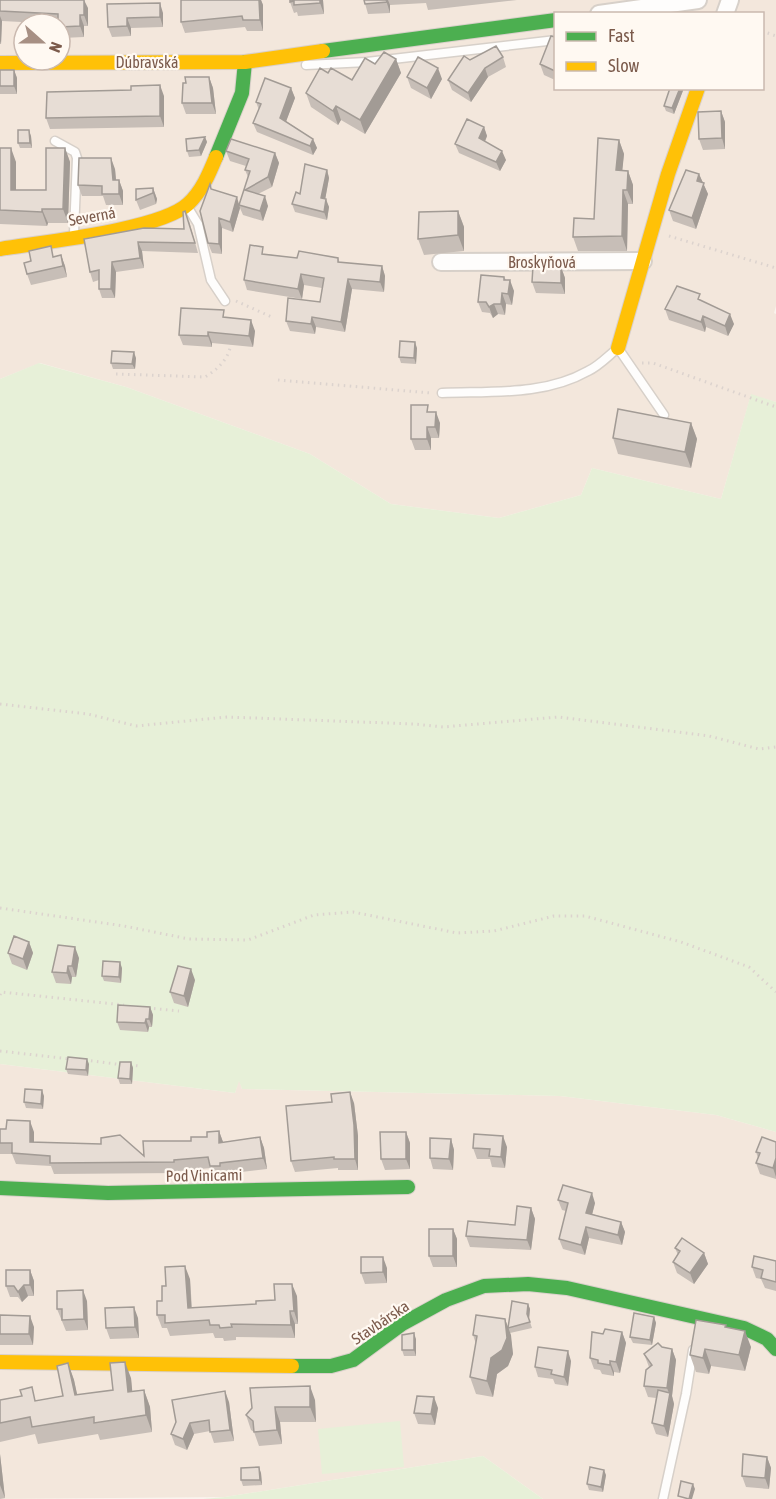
<svg xmlns="http://www.w3.org/2000/svg" width="776" height="1499" viewBox="0 0 776 1499" font-family="'Asap Condensed',sans-serif">
	<style>
		.residential { fill: #f3e7dc; fill-rule: evenodd }
		.green { fill: #e7f0d8 }
		.lines { fill: none; stroke-linecap: round; stroke-linejoin: round }
		.lane-casing { stroke: #d7d0c9; stroke-width: 11 }
		.street-casing { stroke: #d7d0c9; stroke-width: 20 }
		.fast-casing { stroke: #d9d0ca; stroke-width: 16 }
		.slow-casing { stroke: #d9d0ca; stroke-width: 16 }
		.path { stroke: #dcd3ce; stroke-width: 3; stroke-dasharray: 1.5 4.5; stroke-linecap: butt }
		.lane { stroke: #fefdfc; stroke-width: 8 }
		.street { stroke: #fefdfc; stroke-width: 16 }
		.fast { stroke: #4caf50; stroke-width: 14 }
		.slow { stroke: #ffc107; stroke-width: 14 }
		.wall { fill: #c7beb7 }
		.shaded-wall { fill: #a29b95 }
		.building { fill: #e7ddd5; stroke: #a29b95; stroke-width: 1.5 }
		.labels { text-anchor: middle; dominant-baseline: central; stroke-width: 4.5; stroke-linejoin: round; paint-order: stroke }
		.street-label { font-size: 16px; fill: #7b5a4b; stroke: #fff9f2 }
	</style>
	<rect width="100%" height="100%" fill="#faf4ee"/>
	<path class="residential" d="M0 0H776V306L774 313 776 314V402L751 395 721 499 592 468 581 495 499 518 391 504 310 454 126 387 40 363 0 379ZM556 14H762V88H556ZM24 24H60V60H24Z
		M0 1064 235 1093 239 1079 242 1089 560 1096 716 1115 776 1132V1499H543L483 1456 225 1497 0 1499Z"/>
	<path class="green" d="M39 363 126 387 310 454 391 504 499 518 581 495 592 468 721 499 751 394 776 402V1132L716 1115 560 1096 242 1089 239 1081 235 1093 0 1064V379Z
		M400 1421 404 1467 322 1474 318 1429Z
		M483 1456 543 1499H203L225 1497Z"/>
	<g class="lines">
		<g class="lane-casing">
			<path id="lane" d="M306 65 367 62 556 40
				M55 141 75 152 77 158 74 233
				M187 206 198 224 211 280 225 301
				M442 393C491 391 544 396 588 371 599 366 608 356 618 348L664 415
				M663 1499 686 1394 693 1350"/>
		</g>
		<g class="street-casing">
			<path id="street" d="M599 14 698 0
				M725 14 730 0
				M441 262 643 261"/>
		</g>
		<g class="fast-casing">
			<path id="fast" d="M323 51 556 20
				M216 157 242 93 245 62
				M0 1188 108 1193 408 1187
				M292 1366H331L353 1360 402 1324 446 1300 484 1286 528 1284 567 1288 744 1328 767 1339 776 1349"/>
		</g>
		<g class="slow-casing">
			<path id="slow" d="M0 63 245 62 323 51
				M0 249C42 242 160 230 188 204 202 191 209 174 216 157
				M618 348 668 174 698 88
				M0 1362 292 1366"/>
		</g>
		<path class="path" d="M762 31 776 36
			M669 236 776 268
			M236 301 274 318
			M642 363H653L776 407
			M116 374 205 377C218 369 229 359 231 343
			M278 380 431 393
			M0 704 88 714 136 726 227 717 414 724 443 727 558 717 709 736 759 749 776 747
			M0 908 124 926 189 939 248 940 314 915 353 912 457 933 494 931 554 916H585L681 942 749 967 776 992
			M0 995 1 992 124 1005
			M148 1008 179 1011
			M0 1051 70 1059
			M85 1060 123 1065
			M130 1065 139 1066"/>
		<use href="#lane" class="lane"/>
		<use href="#street" class="street"/>
		<use href="#fast" class="fast"/>
		<use href="#slow" class="slow"/>
	</g>
	<path class="wall" d="M0 0 88 8V26H84V37L62 38 60 32V24L2 21 1 44H0Z
		M181 0H261L263 5V31H247L245 27 185 33 181 22Z
		M323 0 324 14 298 16 297 12 294 13 290 2Z
		M364 0H517L428 10 426 3 390 5V13L368 14Z
		M107 4 163 13V27L131 28V36L112 37 108 27Z
		M555 37V80L544 75 540 64Z
		M503 57 506 67 488 77 471 102 452 90 448 80 470 60Z
		M396 59 401 73 365 134 341 120 338 125 311 107 306 93 328 73 352 80 375 64Z
		M0 70H14L17 78V94H0Z
		M209 77 213 88 216 114H186L182 103 186 83Z
		M407 77 442 79 431 99 411 88Z
		M291 88 295 98 286 121 313 139 317 148 313 155 257 132 253 123 259 110 256 102Z
		M670 88H684L674 114 666 111 664 106Z
		M164 96V127L50 129 46 118Z
		M721 111 725 122V149L703 150 699 139Z
		M484 127 487 136 485 142 506 160 500 171 459 153 455 144Z
		M31 136 32 148H20L18 143Z
		M205 137 207 142 201 156 189 157 187 151Z
		M619 140 624 154 622 170 628 171 633 185V204H628L627 251H578L573 237 594 219Z
		M0 148 16 162V190H46L65 148 70 162 68 223H48L47 226 0 224Z
		M226 151 275 153 279 163 272 187 258 194 268 206 263 221 243 215 240 208 233 232 222 228V254L212 253 208 243 212 190 240 204 248 177 245 170 246 166 230 161Z
		M115 169 116 180H119L123 191V205H106L103 196H82L78 185Z
		M327 170 329 178 325 199 329 207 327 220 295 212 292 204 300 194Z
		M699 174 708 194 696 229 673 221 669 210Z
		M153 188 157 199 156 204 140 210 136 200Z
		M458 211 464 227V251L424 255 418 239Z
		M189 221 198 253 142 251 144 268 116 272 115 298H102L99 289V280L93 282 90 272 84 239 184 229Z
		M266 254 297 258H338L340 263 382 266 385 276 384 292 352 289 345 332 316 327 315 334 290 331 286 321 320 302 322 288 304 285 302 299 247 290 244 280Z
		M61 255 65 266 67 277 31 285 27 274Z
		M561 267 565 278V294L536 293 532 282Z
		M504 277 514 291 512 305 506 304 505 315 498 314 493 318 490 313 482 312 478 302Z
		M702 301 734 324 728 336 706 327 705 332 669 320 665 309Z
		M226 317 255 331 253 347 212 343V347L183 345 179 335Z
		M417 348 416 364 401 363 399 357Z
		M136 358 135 369H113L111 363Z
		M430 412 440 423 439 438H431V450H415L411 439Z
		M691 423 697 439 691 468 618 454 613 438Z
		M29 942 33 953 27 970 12 964 8 953Z
		M79 958 76 977H72L71 984 56 983 52 972Z
		M122 968 121 983 104 981 102 976Z
		M195 980 188 1007 174 1003 170 992Z
		M150 1007 153 1015 152 1027H149L148 1032 120 1030 117 1022Z
		M131 1062 133 1068 132 1084H120L118 1078Z
		M89 1064 88 1076 68 1074 66 1069Z
		M44 1096 43 1109 26 1108 24 1102Z
		M354 1103 358 1136V1170H338V1168L295 1172 291 1161Z
		M0 1129 34 1132V1142L144 1156 207 1137 219 1131 223 1142 260 1137 264 1148 267 1169 224 1174V1176L214 1177 211 1168 178 1171V1173L54 1174 51 1166 16 1164 12 1154H0Z
		M406 1132 410 1143V1169L385 1170 381 1159Z
		M451 1139 454 1150 453 1170 433 1169 430 1158Z
		M776 1142V1179L760 1174 756 1163 758 1158 756 1152Z
		M507 1147 505 1168 492 1167 490 1159H477L473 1148Z
		M558 1200 595 1203 592 1214 621 1222 625 1232 622 1245 589 1238 585 1255 563 1249 559 1239 566 1211 562 1210Z
		M531 1208 535 1219 531 1250 470 1247 466 1236 515 1225Z
		M453 1229 457 1239V1267H433L429 1256Z
		M675 1248 704 1253 708 1264 694 1284 677 1273 673 1262 678 1255Z
		M776 1261V1291L765 1288 761 1279 756 1278 752 1267Z
		M387 1268V1283L365 1284 361 1273Z
		M30 1270 34 1281V1296H28L22 1302 18 1297H10L6 1286Z
		M190 1279 192 1308 256 1304 297 1296 298 1324H295V1338L236 1337V1340L224 1341 223 1338H215L213 1333 170 1336 167 1328H162L157 1315 162 1301 166 1286Z
		M87 1301 88 1330 66 1331 57 1309Z
		M528 1304 530 1309 529 1319 532 1328 510 1333 513 1354 508 1366 497 1374 493 1397 476 1394 470 1377 476 1344 473 1335 505 1319 508 1328Z
		M0 1315 34 1327 33 1345H0Z
		M654 1317 656 1323 652 1345 633 1343 630 1337Z
		M138 1318 139 1338 110 1339 106 1328Z
		M726 1328 751 1347 745 1371 711 1366 709 1374 696 1372 690 1355Z
		M622 1332 626 1343 620 1373 614 1372V1376L602 1374 600 1370 594 1369 590 1358 603 1334Z
		M416 1339V1356H404L402 1350Z
		M662 1347 672 1349 676 1360 672 1396 674 1404 668 1437 656 1434 652 1423 656 1398 648 1397 644 1386 649 1367 644 1354Z
		M571 1361 568 1386 555 1384 553 1379 538 1377 535 1367Z
		M68 1363 74 1380 77 1395 113 1390 131 1378 132 1391 144 1390 150 1407 152 1432 100 1440 98 1434 38 1444 35 1434 0 1442V1400L37 1401 63 1396Z
		M315 1400 316 1422H280L282 1444 259 1446 254 1432 251 1430 246 1415 252 1408Z
		M229 1402 234 1441 214 1443 210 1431 194 1434 187 1450 175 1445 171 1434 176 1422Z
		M438 1408 435 1425 418 1424 414 1413Z
		M0 1454 5 1498 0 1499Z
		M767 1457 771 1468 769 1489 746 1487 742 1476Z
		M261 1473 262 1485 243 1486 241 1480Z
		M606 1475 603 1492 589 1490 587 1484Z"/>
	<path class="shaded-wall" d="M84 0 88 8V26L84 15Z
		M259 0H261L263 5V31L260 20Z
		M320 0H323L324 14 320 3Z
		M386 0H388L390 5V13Z
		M160 3 163 13V27L160 17Z
		M80 15 84 26V37L80 26Z
		M0 16 2 21 1 44 0 41Z
		M127 18 131 28V36L127 26Z
		M396 59 401 73 365 134 360 120Z
		M438 68 442 79 431 99 427 88Z
		M485 68 488 77 471 102 468 93Z
		M14 70 17 78V94L14 86Z
		M209 77 213 88 216 114 212 103Z
		M160 85 164 96V127L160 116Z
		M291 88 295 98 284 127 280 118Z
		M680 88H684L674 114 672 108Z
		M336 106 341 120 338 125 333 111Z
		M721 111 725 122V149L722 138Z
		M484 127 487 136 482 148 479 138Z
		M29 130 31 136 32 148 30 143Z
		M205 137 207 142 201 156 199 150Z
		M313 139 317 148 313 155 310 146Z
		M619 140 624 154 621 184 616 170Z
		M11 148 16 162V204L11 190Z
		M65 148 70 162 68 223 63 209Z
		M502 151 506 160 500 171 496 162Z
		M275 153 279 163 272 187 268 177Z
		M111 158 115 169 117 191 113 180Z
		M327 170 329 178 324 206 321 198Z
		M628 171 633 185V204L627 190Z
		M699 174 708 194 696 229 692 218 697 181Z
		M119 180 123 191V205L119 194Z
		M153 188 157 199 156 204 153 193Z
		M623 190 628 204 627 251 622 236Z
		M265 196 268 206 263 221 260 211Z
		M237 197 240 208 233 232 230 222Z
		M326 199 329 207 327 220 324 212Z
		M42 209 48 223 47 226 42 212Z
		M458 211 464 227V251L458 235Z
		M219 218 222 228V254L219 244Z
		M138 242 142 251 144 268 140 258Z
		M61 255 65 266 67 277 63 266Z
		M112 262 116 272 115 298 111 289Z
		M382 266 385 276 384 292 380 282Z
		M561 267 565 278V294L561 283Z
		M301 274 304 285 302 299 298 289Z
		M348 279 352 289 345 332 341 322Z
		M510 280 514 291 512 305 508 294Z
		M502 293 506 304 505 315 501 304Z
		M494 304 498 314 493 318 489 307Z
		M730 314 734 324 728 336 725 326Z
		M703 316 706 327 705 332 701 322Z
		M312 317 316 327 315 334 311 324Z
		M251 320 255 331 253 347 249 336Z
		M208 332 212 343V347L208 336Z
		M415 342 417 348 416 364 414 358Z
		M134 352 136 358 135 369 132 364Z
		M436 412 440 423 439 438 435 427Z
		M691 423 697 439 691 468 685 452Z
		M427 427 431 438V450L427 439Z
		M29 942 33 953 27 970 23 959Z
		M75 947 79 958 76 977 72 966Z
		M120 962 122 968 121 983 119 977Z
		M68 966 72 977 71 984 67 973Z
		M191 969 195 980 188 1007 184 996Z
		M150 1007 153 1015 152 1027 149 1019Z
		M146 1019 149 1027 148 1032 145 1023Z
		M87 1059 89 1064 88 1076 86 1070Z
		M131 1062 133 1068 132 1084 130 1079Z
		M42 1090 44 1096 43 1109 41 1104Z
		M350 1092 354 1103 358 1136V1170L355 1159Z
		M30 1121 34 1132V1153L30 1142Z
		M219 1131 223 1142 219 1143Z
		M406 1132 410 1143V1169L406 1159Z
		M503 1136 507 1147 505 1168 501 1157Z
		M260 1137 264 1148 267 1169 263 1158Z
		M451 1139 454 1150 453 1170 449 1159Z
		M776 1158V1177L773 1168Z
		M592 1193 595 1203 590 1223 586 1213Z
		M531 1208 535 1219 531 1250 527 1240Z
		M621 1222 625 1232 622 1245 618 1235Z
		M586 1227 589 1238 585 1255 581 1245Z
		M453 1229 457 1239V1267L453 1256Z
		M704 1253 708 1264 694 1284 690 1273Z
		M383 1257 387 1268V1283L383 1272Z
		M185 1266 190 1279 192 1321 188 1308Z
		M30 1270 34 1281V1296L30 1285Z
		M292 1284 297 1296 298 1324 294 1311Z
		M24 1285 28 1296 22 1302 18 1292Z
		M83 1290 87 1301 88 1330 84 1319Z
		M528 1304 530 1309 529 1319 527 1314Z
		M134 1307 138 1318 139 1338 135 1327Z
		M290 1311 295 1324V1338L291 1325Z
		M30 1316 34 1327 33 1345 29 1334Z
		M654 1317 656 1323 652 1345 650 1340Z
		M505 1319 511 1335 513 1354 508 1366 497 1374 493 1397 487 1381 491 1358Z
		M745 1331 751 1347 745 1371 739 1355Z
		M622 1332 626 1343 620 1373 616 1362Z
		M414 1333 416 1339V1356L414 1350Z
		M672 1349 676 1360 672 1396 674 1404 668 1437 664 1426 670 1396 667 1388Z
		M705 1349 711 1366 709 1374 703 1358Z
		M568 1351 571 1361 568 1386 564 1377Z
		M610 1361 614 1372V1376L610 1365Z
		M125 1362 131 1378 134 1409 128 1392Z
		M68 1363 74 1380 81 1412 75 1395Z
		M310 1386 315 1400 316 1422 310 1407Z
		M144 1390 150 1407 152 1432 146 1415Z
		M225 1391 229 1402 234 1441 230 1430Z
		M434 1397 438 1408 435 1425 431 1414Z
		M275 1407 280 1422 282 1444 277 1430Z
		M190 1423 194 1434 187 1450 183 1439Z
		M0 1454 5 1498 0 1485Z
		M767 1457 771 1468 769 1489 765 1478Z
		M259 1467 261 1473 262 1485 260 1480Z
		M604 1470 606 1475 603 1492 601 1487Z
		M693 1484 695 1489 692 1499H689Z"/>
	<path class="building" d="M0 0H84V15H80V26L60 27V24H58V14L0 11Z
		M181 0H259L260 20H243L242 16 181 22Z
		M290 0H320V3L294 5V1L290 2Z
		M364 0H386L387 2 365 4Z
		M160 3V17L127 18V26L108 27 107 4Z
		M551 36 555 37V71L540 64Z
		M496 46 503 57 485 68 468 93 448 80 464 56 470 60Z
		M384 52 396 59 360 120 336 106 333 111 306 93 320 68 328 73 331 68 352 80 365 58 375 64Z
		M418 57 438 68 427 88 407 77Z
		M0 70H14V86H0Z
		M185 77H209L212 103H182L183 83H186Z
		M265 78 291 88 280 118 313 139 310 146 253 123 261 104 256 102Z
		M160 85V116L46 118 47 92 131 90V86Z
		M670 88H680L672 108 664 106Z
		M721 111 722 138 699 139 698 112Z
		M467 119 484 127 479 138 502 151 496 162 455 144Z
		M18 130H29L30 143H18Z
		M205 137 199 150 187 151 186 139Z
		M598 138 619 140 616 170 628 171 627 190H623L622 236 573 237 574 218 594 219Z
		M231 139 275 153 268 177 245 190 265 196 260 211 239 205 250 171 245 170 249 159 226 151Z
		M0 148H11V190H46V148H65L63 209H42V212L0 210Z
		M79 158H111L113 180H119V194H102V186L78 185Z
		M305 164 327 170 321 198 326 199 324 212 292 204 296 192 300 194Z
		M686 170 699 174 697 181 704 183 692 218 669 210Z
		M210 184 211 189 237 197 230 222 219 218V244L208 243 200 211Z
		M153 188V193L136 200V189Z
		M185 211 195 243 138 242 140 258 112 262 111 289H99V270L90 272 84 239 144 228 184 229 183 212Z
		M458 211V235L418 239 419 212Z
		M250 245 263 247 262 254 297 258 299 251 338 258V262L382 266 380 282 348 279 341 322 312 317 311 324 286 321 288 298 320 302 324 278 301 274 298 289 244 280Z
		M51 246 53 257 61 255 63 266 27 274 24 263 31 261 29 251Z
		M533 266 561 267V283L532 282Z
		M481 275 504 277V280H510L508 294 502 293 501 304H494L489 307 486 302H478Z
		M677 286 700 294 698 299 730 314 725 326 703 316 701 322 665 309Z
		M181 308 224 310 223 317 251 320 249 336 208 332V336L179 335Z
		M400 341 415 342 414 358 399 357Z
		M112 351 134 352 132 364 111 363Z
		M411 405H428L427 412H436L435 427H427V439H411Z
		M618 409 691 423 685 452 613 438Z
		M14 936 29 942 23 959 8 953Z
		M58 945 75 947 72 966H68L67 973 52 972Z
		M103 961 120 962 119 977 102 976Z
		M178 966 191 969 184 996 170 992Z
		M118 1005 150 1007 149 1019H146L145 1023 117 1022Z
		M68 1057 87 1059 86 1070 66 1069Z
		M120 1062H131L130 1079 118 1078Z
		M25 1089 42 1090 41 1104 24 1102Z
		M350 1092 354 1125 355 1159H334V1157L291 1161 286 1106 332 1102 331 1094Z
		M7 1120 30 1121V1142L101 1144V1138L120 1135 144 1156 143 1141H191V1137H207V1132L219 1131V1143L260 1137 263 1158 220 1163V1166H210L208 1157 174 1160V1162L50 1163V1156L12 1153V1143H0V1129H6Z
		M380 1132H406V1159H381Z
		M474 1134 503 1136 501 1157 489 1156 490 1149 473 1148Z
		M762 1137 776 1142V1158L773 1168 756 1163 760 1153 756 1152Z
		M430 1138 451 1139 449 1159 430 1158Z
		M563 1185 592 1193 586 1213 621 1222 618 1235 586 1227 581 1245 559 1239 568 1203 558 1200Z
		M517 1206 531 1208 527 1240 466 1236 468 1221 515 1225Z
		M429 1229H453V1256H429Z
		M682 1238 704 1253 690 1273 673 1262 680 1251 675 1248Z
		M754 1256 776 1261V1282L761 1278 763 1270 752 1267Z
		M361 1257H383V1272L361 1273Z
		M185 1266 188 1308 256 1304V1301L275 1300 274 1284H292L294 1311H290L291 1325 231 1324 232 1327 220 1328 219 1325H210L209 1320 165 1323V1315H157V1301H162V1286H166L165 1267Z
		M6 1270H30V1285H24L18 1292 14 1286H6Z
		M83 1290 84 1319 62 1320V1309H57V1291Z
		M512 1301 528 1304 527 1314 530 1322 508 1328Z
		M134 1307 135 1327 106 1328 105 1308Z
		M634 1313 654 1317 650 1340 630 1337Z
		M0 1315 30 1316 29 1334H0Z
		M476 1315 505 1319 507 1338 502 1350 491 1358 487 1381 470 1377 477 1336 473 1335Z
		M696 1320 726 1325 725 1327 745 1331 739 1355 705 1349 703 1358 690 1355Z
		M605 1329 622 1332 616 1362 610 1361V1365L598 1363V1360L590 1358 592 1332 603 1334Z
		M414 1333V1350H402V1335Z
		M658 1343 662 1347 672 1349 667 1388 644 1386 646 1370 652 1365 644 1354Z
		M538 1347 568 1351 564 1377 551 1374 552 1370 535 1367Z
		M125 1362 128 1392 144 1390 146 1415 94 1423V1417L32 1427 30 1417 0 1423V1400L22 1396 20 1390 32 1387 35 1401 63 1396 57 1366 68 1363 75 1395 113 1390 110 1363Z
		M310 1386V1407H275L277 1430 254 1432 253 1421 246 1415 252 1408 250 1388Z
		M658 1390 670 1393 664 1426 652 1423Z
		M225 1391 230 1430 210 1432 209 1420 190 1423 183 1439 171 1434 176 1422 172 1400Z
		M417 1396 434 1397 431 1414 414 1413Z
		M743 1454 767 1457 765 1478 742 1476Z
		M259 1467 260 1480H241V1468Z
		M590 1467 604 1470 601 1487 587 1484Z
		M681 1481 693 1484 689 1499 678 1496Z"/>
	<g class="labels">
		<g class="street-label">
			<text x="147" y="62">Dúbravská</text>
			<text transform="translate(92 216) rotate(-10)">Severná</text>
			<text x="542" y="262">Broskyňová</text>
			<text transform="translate(204 1175) rotate(-1)">Pod Vinicami</text>
			<text transform="translate(380 1322) rotate(-34)">Stavbárska</text>
		</g>
	</g>
	<rect x="554" y="12" width="210" height="78" fill="#fff9f2" stroke="#cab9af" stroke-width="1.5"/>
	<rect x="566" y="32" width="30" height="9" fill="#4caf50" stroke="#cab9af" stroke-width="1.5"/>
	<text x="608" y="42" font-size="18" fill="#7b5a4b">Fast</text>
	<rect x="566" y="62" width="30" height="9" fill="#ffc107" stroke="#cab9af" stroke-width="1.5"/>
	<text x="608" y="72" font-size="18" fill="#7b5a4b">Slow</text>
	<g transform="translate(42 42) rotate(111)"><circle r="28" fill="#fff9f2" stroke="#cab9af" stroke-width="1.5"/>
	<path d="M0-4.5L10 22L0 15L-10 22Z" fill="#a79084"/>
	<text y="-9" font-size="16" font-weight="bold" text-anchor="middle" fill="#7b5a4b">N</text>
	</g>
</svg>
